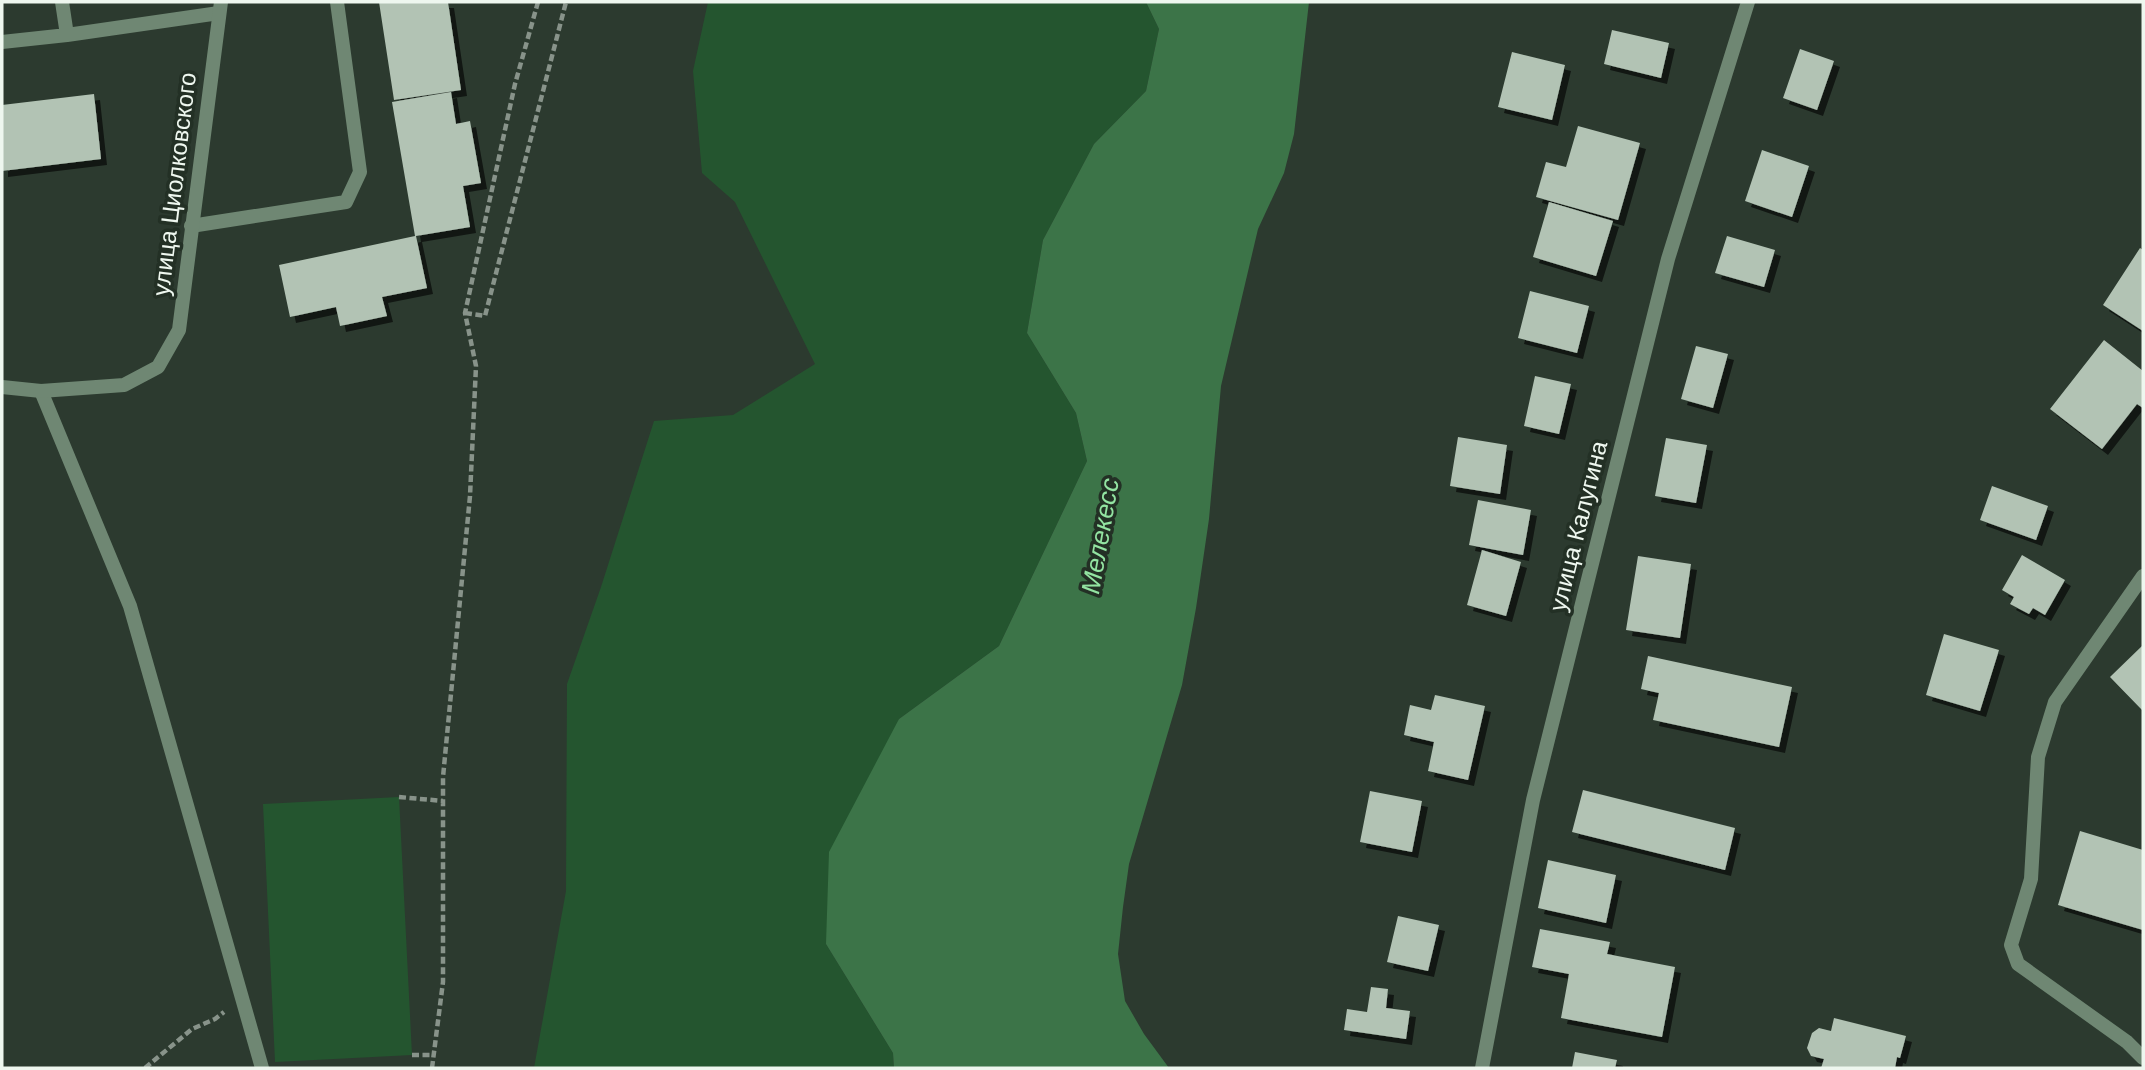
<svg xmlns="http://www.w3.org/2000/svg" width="2145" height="1070" viewBox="0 0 2145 1070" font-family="Arial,sans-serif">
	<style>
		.green { fill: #24552f }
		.water { fill: #3c7448 }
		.building { fill: #b2c3b4; filter: url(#shadow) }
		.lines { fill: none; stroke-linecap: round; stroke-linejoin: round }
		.path { stroke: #88938a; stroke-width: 4.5; stroke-dasharray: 7 3.5; stroke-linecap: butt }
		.service { stroke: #6f8773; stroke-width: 14 }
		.minor { stroke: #6f8773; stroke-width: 14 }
		.tertiary { stroke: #6f8773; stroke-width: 14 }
		.labels { text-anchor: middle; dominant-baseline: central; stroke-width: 7; stroke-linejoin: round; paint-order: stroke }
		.street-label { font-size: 24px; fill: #eef7ef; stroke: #233025 }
		.water-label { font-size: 26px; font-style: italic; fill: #93e4a2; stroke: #233025 }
	</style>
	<defs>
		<filter id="shadow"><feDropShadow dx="6" dy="6" stdDeviation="0" flood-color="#0009"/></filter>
	</defs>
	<rect width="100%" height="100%" fill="#2c3a2f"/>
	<path class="green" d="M708 2H1146L1159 29 1146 91 1094 144 1043 240 1027 333 1076 413 1087 461 999 646 899 719 826 944 893 1053 894 1068H534L566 891 567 684 601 587 654 421 733 415 815 364 735 202 702 173 693 71Z
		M399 797 412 1055 275 1062 263 804Z"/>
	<path class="water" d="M1146 2H1309L1294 134 1284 173 1258 229 1221 386 1209 519 1196 608 1182 685 1129 864 1123 907 1118 954 1125 1001 1144 1034 1169 1068H894L893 1053 826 944 829 852 899 719 999 646 1087 461 1076 413 1027 333 1043 240 1094 144 1146 91 1159 29Z"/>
	<path class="building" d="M379 2H448L461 90 394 100Z
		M1612 30 1669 43 1661 78 1604 64Z
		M1800 49 1834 61 1817 110 1783 98Z
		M1512 52 1565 65 1552 120 1498 107Z
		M451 92 456 124 470 121 481 183 463 186 470 227 416 236 427 288 382 297 387 316 340 326 336 307 290 317 279 265 415 236 392 102Z
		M94 94 101 159 2 171V105Z
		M1578 126 1640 143 1618 220 1536 197 1546 162 1566 167Z
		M1762 150 1809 166 1792 217 1745 201Z
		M1549 202 1613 221 1596 276 1533 257Z
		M1727 236 1775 250 1764 287 1715 273Z
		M2140 248 2143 250V331L2103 305Z
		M1530 291 1589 306 1577 353 1518 338Z
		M2104 340 2143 371V408L2137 404 2102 449 2050 409Z
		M1696 346 1728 354 1713 408 1681 399Z
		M1535 376 1571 384 1559 434 1524 426Z
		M1458 437 1507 445 1500 494 1450 486Z
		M1666 438 1707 445 1696 503 1655 496Z
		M1992 486 2048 506 2036 540 1980 520Z
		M1478 500 1531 510 1523 555 1469 545Z
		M1482 550 1521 562 1506 616 1467 605Z
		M2022 555 2065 580 2045 615 2033 608 2029 614 2010 604 2014 597 2002 590Z
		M1638 556 1691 564 1680 638 1626 630Z
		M1944 634 1999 650 1980 711 1926 695Z
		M2143 645V711L2110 677Z
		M1648 656 1792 687 1779 747 1653 720 1659 693 1641 689Z
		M1435 695 1485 706 1468 780 1428 771 1434 742 1404 735 1410 705 1431 710Z
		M1583 790 1735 828 1725 870 1572 832Z
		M1370 791 1422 801 1412 852 1360 842Z
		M2080 831 2143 850V930L2058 905Z
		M1548 860 1616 875 1606 923 1538 908Z
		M1398 916 1439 925 1428 971 1387 962Z
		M1540 929 1610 942 1607 954 1675 967 1662 1037 1561 1018 1569 974 1532 967Z
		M1371 987 1388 989 1386 1008 1410 1011 1406 1039 1344 1030 1347 1009 1367 1012Z
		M1834 1018 1906 1036 1900 1058 1897 1057 1895 1068H1821L1824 1059 1811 1056 1807 1048 1812 1033 1819 1028 1831 1031Z
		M1575 1052 1617 1060 1615 1068H1572Z"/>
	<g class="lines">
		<path class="path" d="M465 313 485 316 566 2
			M399 797 443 801
			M412 1055H433
			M145 1068 192 1029 215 1019 224 1012
			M432 1068 443 982V777L470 496 476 366 465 313 515 84 538 2"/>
		<path class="service" d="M62 2 67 35
			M2 42 67 35 219 13
			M191 226 346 202 360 172 337 2
			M41 391 130 606 262 1068"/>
		<path class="minor" d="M2143 576 2055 702 2038 757 2031 879 2011 945 2018 964 2127 1042 2143 1058
			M1482 1068 1533 800 1668 259 1748 2"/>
		<path class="tertiary" d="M2 387 41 391 124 385 158 367 179 330 221 2"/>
	</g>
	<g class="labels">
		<g class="street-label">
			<text transform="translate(174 184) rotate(-83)">улица Циолковского</text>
			<text transform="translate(1578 526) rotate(-76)">улица Калугина</text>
		</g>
		<g class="water-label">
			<text transform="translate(1100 536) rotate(-80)">Мелекесс</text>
		</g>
	</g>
	<rect width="2145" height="1070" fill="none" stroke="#eef7ef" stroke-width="7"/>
</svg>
